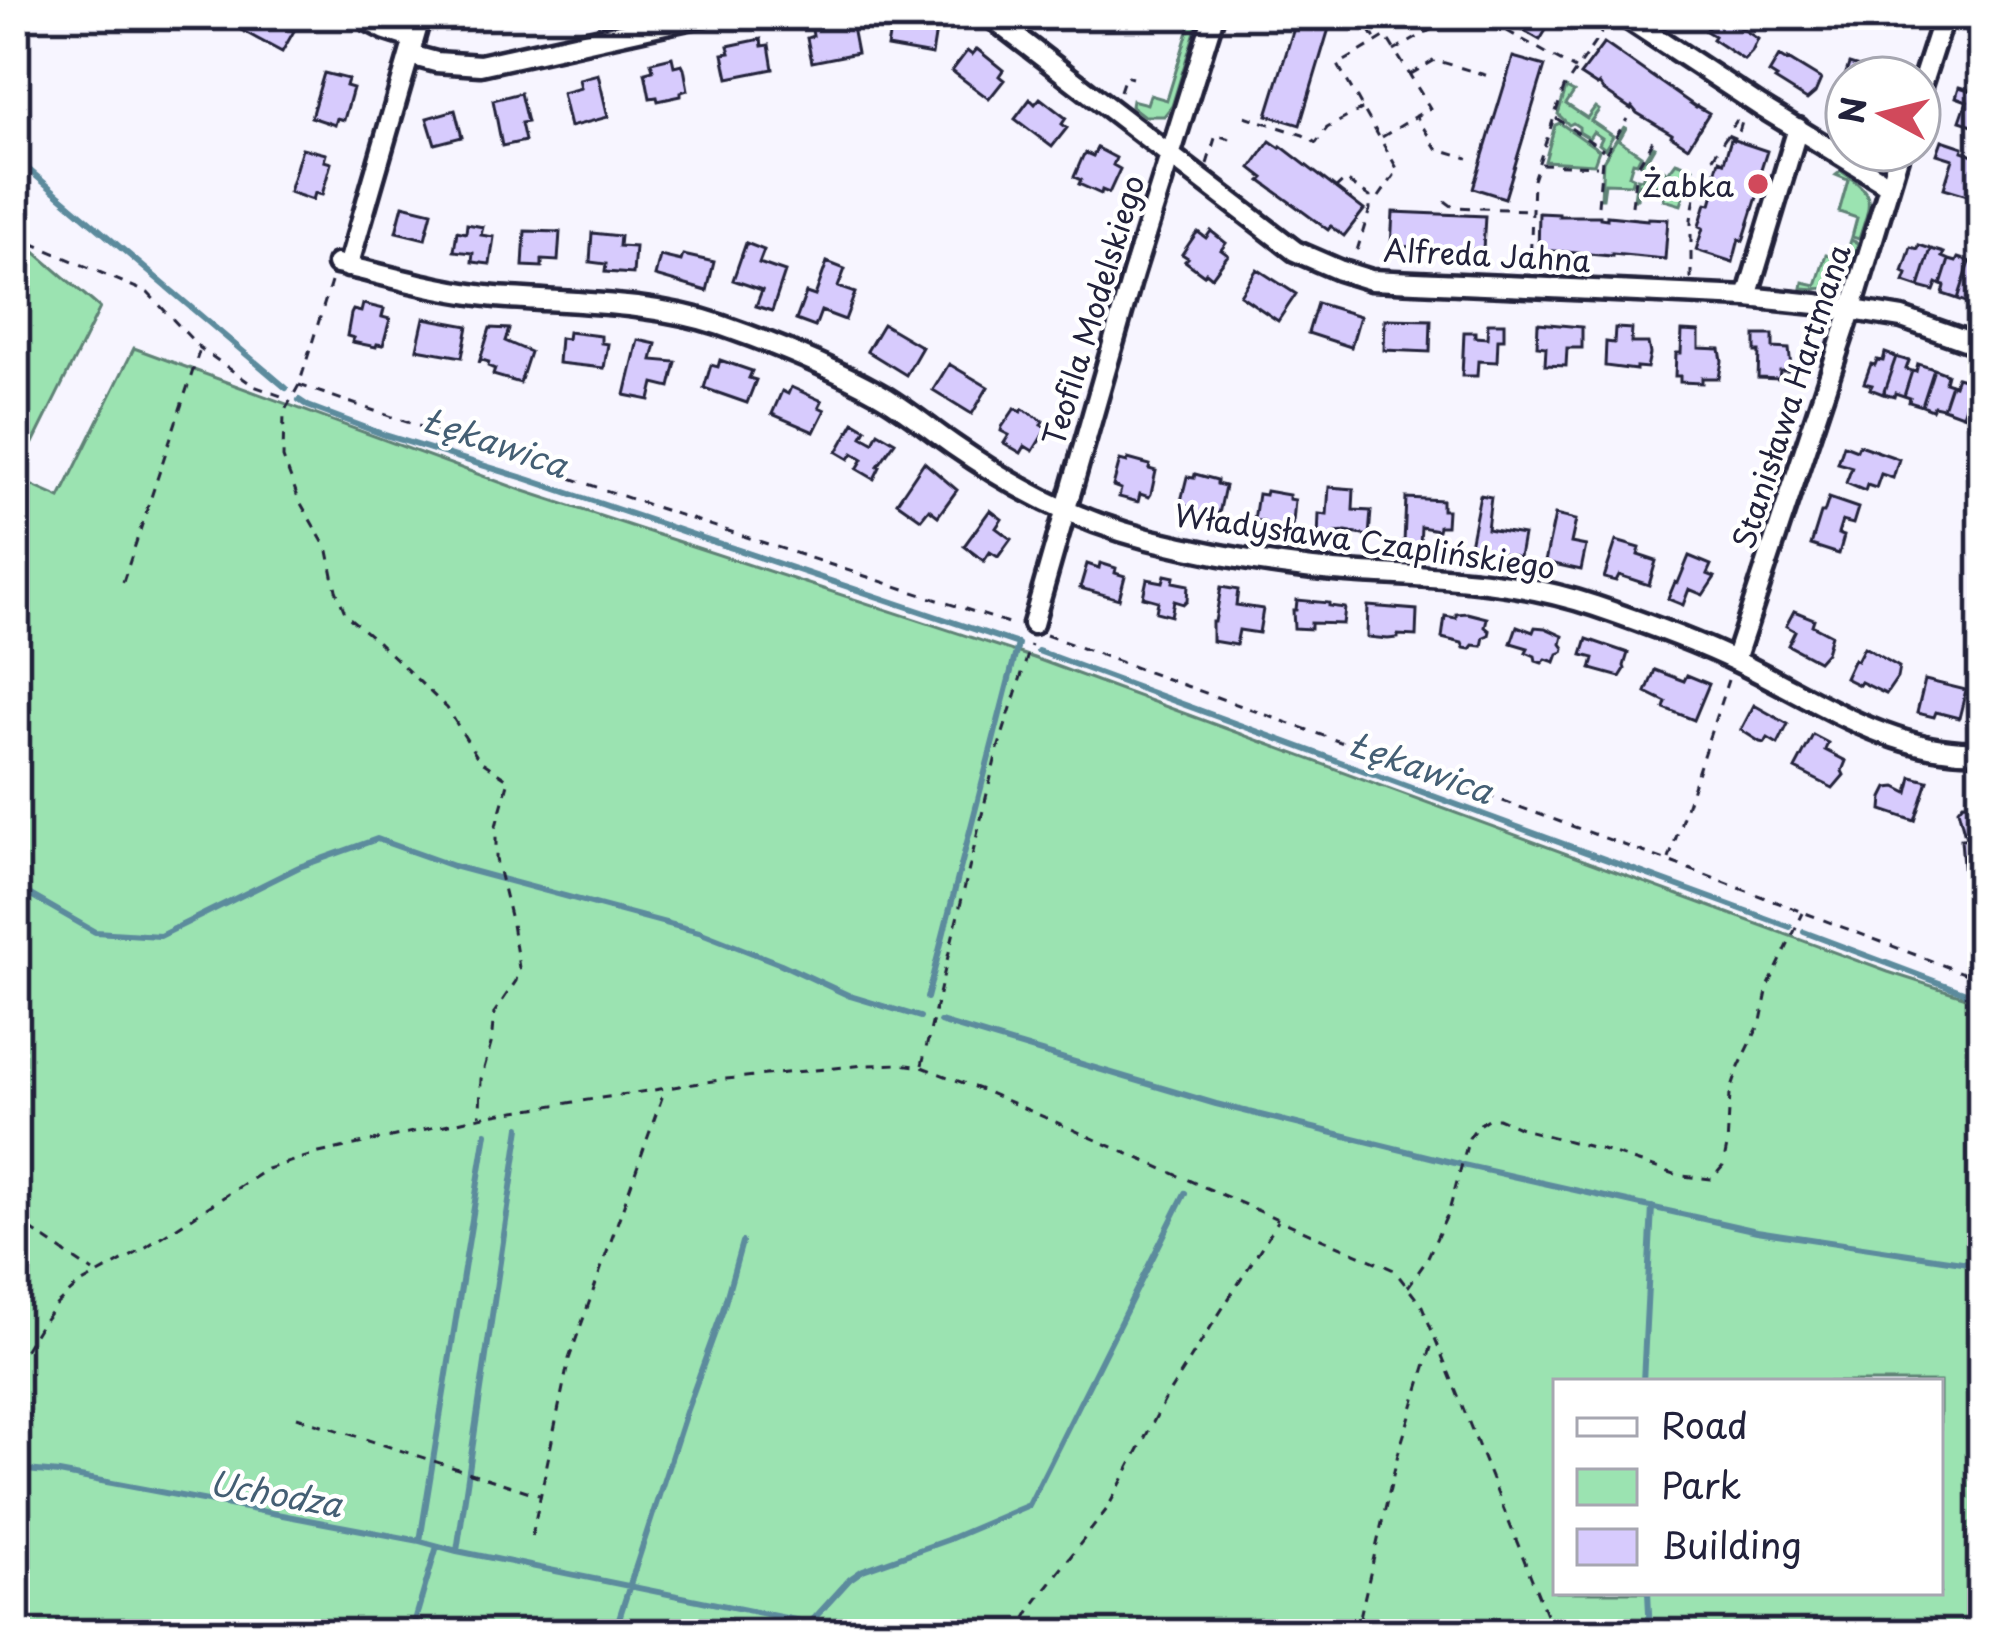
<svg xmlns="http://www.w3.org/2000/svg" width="1997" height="1649" viewBox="0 0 1997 1649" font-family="'Playpen Sans',sans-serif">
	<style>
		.green { fill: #9be3b1; stroke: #5e8276; stroke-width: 3; fill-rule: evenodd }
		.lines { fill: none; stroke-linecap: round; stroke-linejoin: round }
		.stream { stroke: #5c8b9d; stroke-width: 6 }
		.building { fill: #d7cbfd; stroke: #22223b; stroke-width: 3 }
		.minor-casing { stroke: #22223b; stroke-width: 27 }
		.path { stroke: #22223b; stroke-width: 3; stroke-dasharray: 9 9; stroke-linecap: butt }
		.minor { stroke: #fff; stroke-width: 18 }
		.poi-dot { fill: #d1495b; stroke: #fff; stroke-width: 4.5 }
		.labels { text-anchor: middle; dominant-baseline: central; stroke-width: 9; stroke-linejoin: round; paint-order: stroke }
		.poi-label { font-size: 30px; fill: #22223b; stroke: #fff; text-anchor: end }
		.street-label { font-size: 30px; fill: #22223b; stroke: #fff }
		.water-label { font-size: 33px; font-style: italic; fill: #445f74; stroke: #fff }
	</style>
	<rect width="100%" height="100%" fill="#f7f5ff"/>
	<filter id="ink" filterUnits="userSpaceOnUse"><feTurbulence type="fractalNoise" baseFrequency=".00833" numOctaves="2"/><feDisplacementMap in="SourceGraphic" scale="24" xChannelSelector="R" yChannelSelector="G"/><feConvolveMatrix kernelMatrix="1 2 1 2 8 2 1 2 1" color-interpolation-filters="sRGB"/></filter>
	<g filter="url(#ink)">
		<path class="green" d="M1193 15H1200L1172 106 1164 116H1144L1131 106 1132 100 1147 104 1150 95 1167 100Z
			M1566 88 1574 92 1566 104 1587 118 1595 107 1599 110 1591 121 1613 136 1605 149 1599 144 1602 138 1593 132 1589 138 1579 132V127L1573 123 1569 125 1558 114Z
			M1560 123 1599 150 1594 164 1545 161 1555 125Z
			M1624 127 1626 128 1619 140 1641 155 1637 163 1633 162 1629 175 1633 177 1631 184 1605 183 1603 198H1601L1603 161Z
			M1652 146 1654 147 1647 159 1668 173 1676 162 1693 168 1681 205 1664 200V185L1638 184 1637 199H1634L1637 178 1642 179 1646 167 1641 164Z
			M1841 171C1876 195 1872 199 1859 239L1852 237 1857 218 1839 212 1848 180 1836 175Z
			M15 235 100 308 33 443 15 436Z
			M1851 240 1858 243C1847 277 1843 293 1802 288L1803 282 1816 285 1826 255 1845 259Z
			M134 348 521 490 1034 658 1888 972 1982 1002V1634H15V478L60 498ZM1556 1382H1940V1592H1556Z"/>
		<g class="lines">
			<path class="stream" d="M15 158 286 388
				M299 400 308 406 385 435 527 479 1018 644 927 998
				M1038 651 1790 927
				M15 886 95 932 160 936 299 867 377 839 453 866 699 932 781 964 850 996 920 1017
				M1804 932 1982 999
				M940 1022 1216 1104 1459 1164
				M1463 1165 1757 1231 1982 1265
				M1643 1382 1652 1207
				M15 1469 59 1473 420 1541 457 1551 810 1623 850 1579 863 1570 947 1540 1029 1505 1185 1193
				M420 1541 486 1133
				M457 1551 520 1127
				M1648 1592 1650 1634
				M411 1634 437 1546
				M614 1634 686 1412 723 1310 742 1242"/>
		</g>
		<path class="building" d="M249 15H281L291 21 288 28 294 31 282 52 241 30Z
			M893 15 937 24 932 55 887 47Z
			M1298 15H1333L1300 125 1267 115Z
			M1496 15H1555L1540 40Z
			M1717 15 1724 20 1726 18 1758 39 1752 52 1744 60 1712 39 1714 36 1706 31Z
			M851 22 857 53 812 62 807 38 813 36 812 29Z
			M761 39 762 46 769 45 773 69 728 78 723 54 730 53 728 46Z
			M1604 43 1696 107 1697 106 1709 113 1688 147 1671 136 1672 134 1637 113 1632 107 1631 109 1603 90 1599 84 1597 86 1580 75Z
			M977 49 1003 70 999 76 1004 80 989 99 952 71 967 51 972 55Z
			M1779 56 1787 61 1788 59 1821 79 1815 93 1807 100 1775 80 1777 78 1769 73Z
			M672 57 674 66 682 64 684 68 688 90 681 92V96L658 101 657 97 650 98 645 72 653 70 651 62Z
			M1513 57 1545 66 1505 198 1473 188Z
			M1849 64 1869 70 1867 78H1847V124L1832 116Z
			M324 73 348 79 346 86 353 88 344 120 337 118 335 125 311 117Z
			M598 74 608 117 570 127 562 93 581 88 579 79Z
			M1959 87 1982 94V128L1960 121 1967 101 1956 97Z
			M520 93 527 122 521 123 525 141 502 146 493 100Z
			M1040 98 1066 118 1062 124 1067 128 1052 147 1015 119 1030 99 1035 104Z
			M455 110 462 137 435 144 427 118Z
			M1731 139 1767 151 1760 173 1764 175 1743 241 1739 239 1733 262 1696 250 1703 228 1699 226 1706 203 1711 204 1716 186 1712 184 1719 160 1724 162Z
			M1942 140 1963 147 1962 151 1979 157 1972 178 1982 181 1977 198 1944 188 1953 159 1937 154Z
			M1270 141 1280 148 1281 146 1364 210 1344 236 1331 226 1328 230 1261 181 1264 178 1251 168Z
			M302 148 326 154 324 161 331 163 322 195 315 193 313 200 289 192Z
			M1097 148 1116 158 1113 165 1120 169 1109 193 1102 190 1101 194 1079 184 1081 180 1074 177 1083 156 1086 153 1093 156Z
			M403 205 432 212 425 239 396 232Z
			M1393 212 1485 216 1483 250 1391 246Z
			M1539 213 1559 214V216H1600V218L1607 219V216L1648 220V218L1668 219 1665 259 1612 254V256L1553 251V254L1538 253Z
			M467 224 483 227 481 235 494 237 490 264 472 262 473 253 454 251 457 231 466 233Z
			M525 231 560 232 558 261 542 260V267L523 266Z
			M1211 231 1226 243 1221 250 1228 255 1212 277 1206 272 1204 275 1185 261 1188 258 1182 254 1195 235 1198 232 1206 238Z
			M592 233 620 236 619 246 635 247 633 274 605 272 606 264 590 262Z
			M746 243 764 250 759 263 785 272 772 311 756 306 762 290 733 280Z
			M1919 245 1931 249 1919 287 1904 282 1907 274 1903 272 1911 247 1918 249Z
			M1931 249 1944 253 1942 257 1949 260 1941 285 1937 283 1934 291 1919 287Z
			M683 255 714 262 707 291 655 276 660 256 681 261Z
			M1958 258 1970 262 1958 299 1943 294 1945 286 1941 285 1949 260 1956 262Z
			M827 262 845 269 838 287 855 293 845 320 821 311 815 327 796 320 806 293 815 296Z
			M1970 262 1982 266V290L1980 298 1975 296 1972 304 1958 299Z
			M1257 269 1296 294 1278 321 1240 295Z
			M1317 303 1360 316 1351 347 1308 333Z
			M363 304 384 309 382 317 390 319 383 345 377 344 376 347 352 342 354 338 347 336 351 314 353 310 361 312Z
			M424 318 468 326 462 357 417 349Z
			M1385 319 1431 320 1430 352 1384 350Z
			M1488 323H1504V339H1498L1497 362 1478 361 1477 376H1462L1464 332H1475V337L1487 338Z
			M1538 323 1582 327V348H1567L1566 366 1545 365 1546 347 1537 346Z
			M883 324 922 347 906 375 867 351Z
			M490 328 509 329 505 341 530 352 520 383 493 375 495 369 488 366 489 362 482 360 479 363Z
			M1615 328 1632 329 1631 343H1648L1650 354 1647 368 1636 367V370L1605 366 1606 342 1614 343Z
			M1682 331 1699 332V348L1720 349 1722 361 1719 378H1702V383L1680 382V376H1675L1676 353H1681Z
			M568 332 601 336V343L608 344 604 368 558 363 560 338 567 339Z
			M1755 335H1773V348L1789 349 1791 367 1788 371H1780L1779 379 1758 378 1759 352H1755Z
			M638 340 656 344 652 360 676 362 670 387 654 383 650 400 625 395Z
			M1885 353 1896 357 1883 394 1870 389 1872 385 1864 383 1871 364 1875 365 1877 360 1883 361Z
			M1896 357 1909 361 1906 369 1912 371 1904 396 1895 393 1894 397 1883 394Z
			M720 360 752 371 749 378 756 380 747 403 704 388 711 365 718 367Z
			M949 364 988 387 972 414 933 390Z
			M1918 364 1934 369 1922 406 1909 402 1910 398 1904 396 1912 371 1916 372Z
			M1934 369 1947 374 1945 382 1951 384 1943 408 1934 406 1932 410 1922 406Z
			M1957 377 1973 382 1962 415 1943 408 1951 384 1954 385Z
			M1973 382 1982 385 1981 421 1962 415Z
			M791 387 822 401 819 407 825 410 814 432 772 414 782 391 788 394Z
			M1015 408 1021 412 1023 409 1043 421 1041 425 1047 428 1033 451 1025 446 1021 453 1004 443 1009 435 1001 431 1002 427Z
			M854 422 866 429 862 436 873 442 878 432 895 442 878 466 880 467 874 479 857 469 863 459 853 453 849 459 837 452Z
			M1844 445 1857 450 1859 445 1899 459 1893 478 1881 474 1876 488 1867 485 1865 491 1846 483 1852 467 1838 463Z
			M1128 459 1150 465 1149 469 1156 471 1151 494 1149 497 1140 494 1138 502 1119 497 1121 489 1113 486 1120 460 1127 462Z
			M924 462 957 490 938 516 929 509 921 519 897 502Z
			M1195 474 1217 480V484L1225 486 1219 514 1208 511 1206 519 1187 515 1189 507 1180 505 1187 477 1194 478Z
			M1329 487 1354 489 1353 510 1371 511 1369 536 1346 532 1336 533 1335 539 1318 538 1319 514 1327 515Z
			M1266 491 1289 495V499L1295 500 1293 523 1291 526 1282 525 1281 533 1261 530 1263 522 1254 520 1258 494 1265 495Z
			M1480 495 1491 497 1487 529 1523 535 1519 557 1489 550 1488 552 1469 550Z
			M1406 498 1442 500V510H1447L1446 526H1439L1438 530 1421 527 1420 544 1404 543Z
			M1829 498 1858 508 1853 524 1842 521 1838 534 1844 536 1839 554 1811 545 1821 513H1824Z
			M990 510 1002 519 996 528 1011 539 998 557 990 552 984 561 964 546Z
			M1555 515 1576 520 1571 543 1586 546 1581 570 1545 562Z
			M1616 541 1640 548 1638 555 1656 561 1649 585 1619 575 1616 581 1604 578Z
			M1689 556 1711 565 1707 574 1715 577 1703 595 1689 589 1683 605 1668 599 1675 582 1678 583Z
			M1100 563 1116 568 1115 573 1125 576 1119 599 1080 588 1087 564 1099 568Z
			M1165 575 1174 577 1173 582 1188 585 1187 601 1184 604 1174 601 1171 616 1156 612 1158 601 1143 597 1147 579 1163 582Z
			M1221 587 1238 590 1236 605 1263 609 1259 633 1239 630 1236 645 1212 641V622H1215Z
			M1297 600 1329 603V606L1345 608 1343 624 1311 623V629L1294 628 1293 610H1296Z
			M1368 606 1417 610 1416 636 1398 635V638L1388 639 1367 637Z
			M1794 611 1814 619 1812 625 1831 635 1826 652 1818 661 1788 645 1795 631 1786 626Z
			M1467 613 1487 618 1485 627 1490 631 1489 635 1484 637 1482 646 1473 645 1470 649 1464 648 1462 643 1442 638 1445 616 1456 618V614Z
			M1517 626 1533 632 1535 627 1545 628 1563 636 1561 644 1564 648 1563 652 1558 654 1555 662 1546 659 1542 663 1536 661 1535 656 1526 652 1528 648 1511 643Z
			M1587 639 1628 653 1624 666 1625 669 1620 677 1591 669 1594 658 1582 655Z
			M1864 647 1899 667 1897 678 1886 694 1861 682 1859 685 1845 678 1854 659 1857 661Z
			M1655 670 1684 681 1687 675 1709 684 1694 720 1664 708 1666 702 1646 692Z
			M1925 680 1966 690 1959 718 1936 712 1934 717 1917 713Z
			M1754 705 1788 724 1778 744 1768 738 1765 743 1760 742 1741 730Z
			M1813 735 1828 743 1825 750 1846 761 1842 771 1844 775 1833 788 1795 769Z
			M1912 777 1928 781 1915 821 1882 810 1883 798 1888 788 1896 787 1908 793Z
			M1963 803 1982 804V830L1964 832 1958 809Z
			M1982 830V876L1964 878 1961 839 1973 838 1972 831Z"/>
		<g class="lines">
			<g class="minor-casing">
				<path id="minor" d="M357 15 386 30 414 39
					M988 15 1295 251 1339 270 1371 280 1747 297 1816 304 1902 318 1982 346
					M1622 15 1760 106 1889 185
					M410 55 436 62 480 65 706 15
					M1919 92 1944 15
					M337 264C390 276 441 292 496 297 570 303 649 301 720 325 772 343 831 367 878 393 905 408 928 428 953 445 1015 488 1074 520 1148 539 1217 556 1291 569 1362 573 1441 577 1519 580 1595 606 1642 622 1693 640 1738 662 1814 698 1894 756 1982 751
					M348 267 421 15
					M1747 297 1798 128
					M1033 624 1133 274 1214 15
					M1735 660 1852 308 1900 150"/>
			</g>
			<path class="path" d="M1235 15 1237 16
				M1361 15 1375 39
				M722 26 774 15
				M1507 31 1575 69
				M1394 51 1432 29 1434 15
				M1411 74 1435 60 1492 77
				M1120 91 1125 76 1132 78
				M1245 116 1303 135 1316 143 1327 128 1362 109
				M1556 118 1603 150
				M1727 135 1737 139 1742 122 1738 120
				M1382 137 1415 117
				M1919 141 1930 108
				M1207 164 1216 135 1237 141
				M1541 164 1597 166
				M1639 164 1654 138
				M1335 189 1345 180 1370 197V209L1355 257
				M1379 197 1398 170 1338 65 1386 36 1430 108 1416 116 1436 148 1468 158
				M1445 201 1453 207 1530 210
				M1598 205 1602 159 1627 119
				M1632 206 1635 177
				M15 236 148 293 200 348 254 386 289 399
				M1530 270 1533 180 1564 88 1608 23
				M1691 279V219L1698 181 1740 115
				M331 282 299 385 284 412 283 458 299 500 328 551 336 590 346 615 379 643 447 708 479 760 509 780 496 826V859L512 924 519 968 516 981 494 1013 491 1044 481 1079 480 1115
				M299 385 646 504 1014 625
				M123 582 200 349
				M1046 635 1668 861 1982 980
				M1669 859 1728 680
				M922 1065 997 752 1031 645
				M15 1219 93 1272
				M1408 1287 1426 1261 1449 1211 1469 1138 1477 1126 1489 1118H1498L1526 1130 1599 1149 1681 1176 1712 1179 1723 1166 1727 1146 1730 1094 1739 1067 1761 1021 1768 987 1803 913
				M15 1365 38 1328 57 1304 77 1286 135 1254 267 1169 319 1153 489 1115 726 1079 865 1065 900 1064 922 1067 987 1092 1394 1270 1422 1306 1554 1634
				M297 1417 539 1495
				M532 1536 569 1359 665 1089
				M1017 1634 1034 1604 1107 1509 1167 1396 1278 1221
				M1356 1634 1398 1454 1433 1341"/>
			<use href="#minor" class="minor"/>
		</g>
	</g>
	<circle class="poi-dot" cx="1758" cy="184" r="12"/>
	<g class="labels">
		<g class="poi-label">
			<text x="1734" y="184">Żabka</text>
		</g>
		<g class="street-label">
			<text transform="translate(1487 254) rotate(3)">Alfreda Jahna</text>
			<text transform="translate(1092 310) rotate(-73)">Teofila Modelskiego</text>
			<text transform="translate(1790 396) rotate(-72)">Stanisława Hartmana</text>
			<text transform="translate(1365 540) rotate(8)">Władysława Czaplińskiego</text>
		</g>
		<g class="water-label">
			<text transform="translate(496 441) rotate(19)">Łękawica</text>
			<text transform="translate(1422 766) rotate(20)">Łękawica</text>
			<text transform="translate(276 1492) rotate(10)">Uchodza</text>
		</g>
	</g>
	<rect width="1997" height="1649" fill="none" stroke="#fff" stroke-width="60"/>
	<rect x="30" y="30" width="1937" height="1589" fill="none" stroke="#22223b" stroke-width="4.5" filter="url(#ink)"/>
	<rect x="1553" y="1379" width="390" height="216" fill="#ffffff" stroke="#a7a7b1" stroke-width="3"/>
	<rect x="1577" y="1418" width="60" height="18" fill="#ffffff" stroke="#a7a7b1" stroke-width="3"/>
	<text x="1661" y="1439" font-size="36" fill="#22223b">Road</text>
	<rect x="1577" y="1469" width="60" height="36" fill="#9be3b1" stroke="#a7a7b1" stroke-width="3"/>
	<text x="1661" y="1499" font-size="36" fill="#22223b">Park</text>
	<rect x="1577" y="1529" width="60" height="36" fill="#d7cbfd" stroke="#a7a7b1" stroke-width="3"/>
	<text x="1661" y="1559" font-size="36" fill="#22223b">Building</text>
	<g transform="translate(1883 114) rotate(277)"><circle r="57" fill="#ffffff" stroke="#a7a7b1" stroke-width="3"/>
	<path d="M0-9L21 45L0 30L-21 45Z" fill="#d1495b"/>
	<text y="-18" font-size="33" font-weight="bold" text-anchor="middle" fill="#22223b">N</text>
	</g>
</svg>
